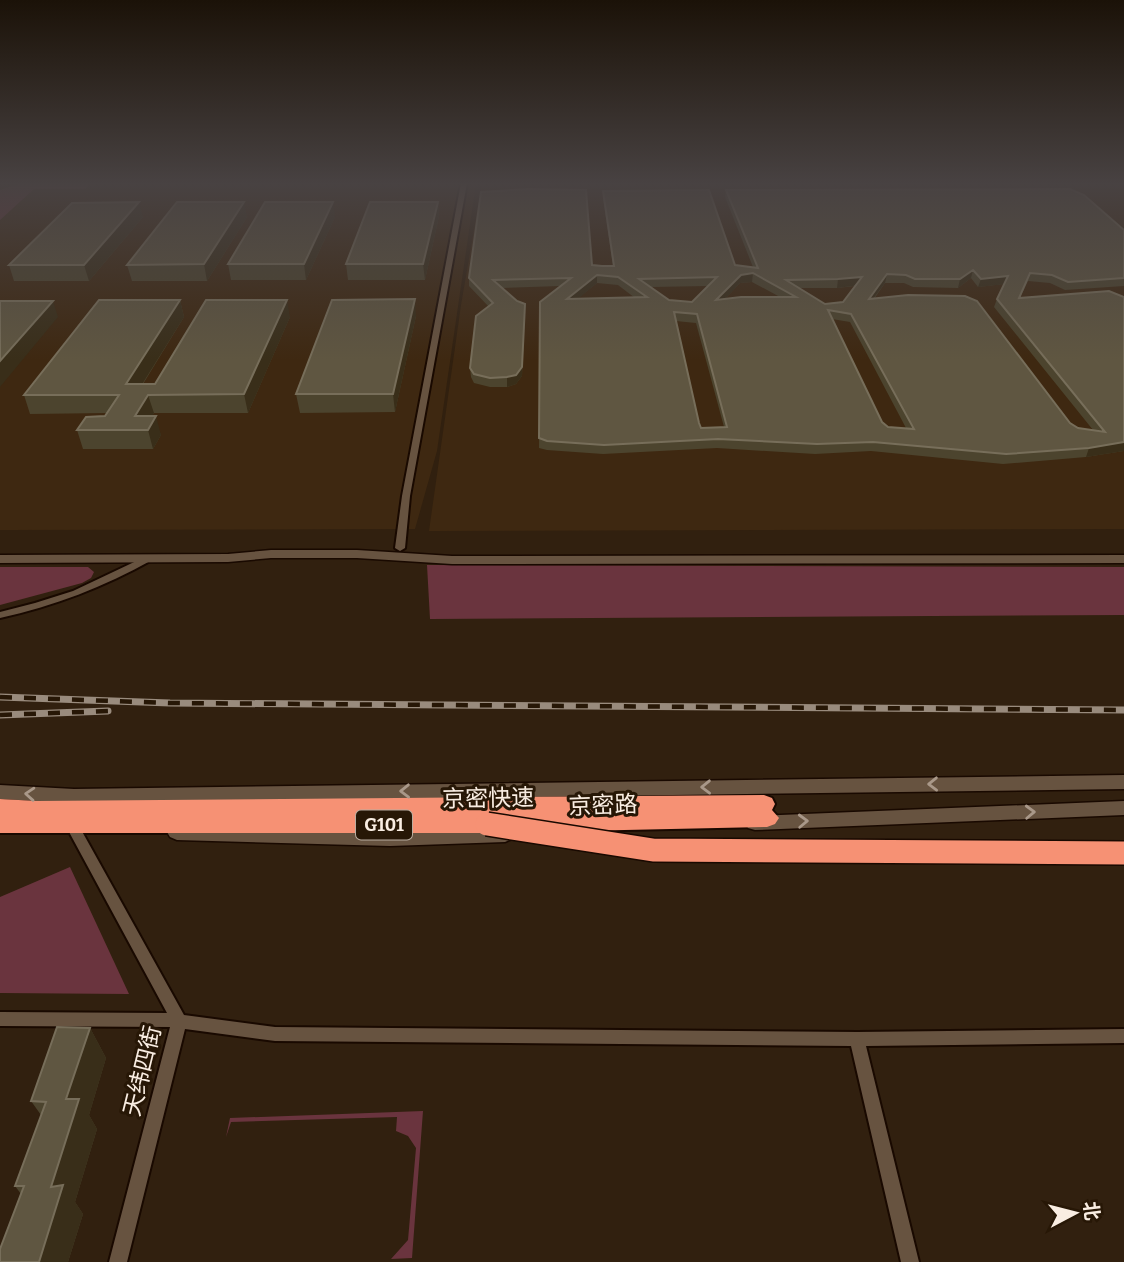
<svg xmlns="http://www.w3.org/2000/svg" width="1124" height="1262" viewBox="0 0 1124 1262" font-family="Bitter,'Noto Sans SC',serif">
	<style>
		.built { fill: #3e2811 }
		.green { fill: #6a343e }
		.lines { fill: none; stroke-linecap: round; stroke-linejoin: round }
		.street-casing { stroke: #190900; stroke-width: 4 }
		.secondary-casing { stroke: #190900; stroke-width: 3 }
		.highway-casing { stroke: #190900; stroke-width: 4 }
		.street { fill: #675340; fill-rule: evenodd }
		.secondary { fill: #675340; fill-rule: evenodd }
		.highway { fill: #f69174; fill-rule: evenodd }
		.rail-casing { stroke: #998b7d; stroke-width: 7 }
		.rail { stroke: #271706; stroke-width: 4.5; stroke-dasharray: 12; stroke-linecap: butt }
		.highway-bridge-casing { stroke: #190900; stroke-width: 26; stroke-linecap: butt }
		.highway-bridge { stroke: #f69174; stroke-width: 23 }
		.wall { fill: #4c442e; fill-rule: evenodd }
		.shaded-wall { fill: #392e19 }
		.building { fill: #5f5641; stroke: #776e5a; stroke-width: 2; fill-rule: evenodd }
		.oneway { stroke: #a99889 }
		.labels { text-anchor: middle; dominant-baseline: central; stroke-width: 6; stroke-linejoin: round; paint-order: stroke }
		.shield { fill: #271706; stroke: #baada0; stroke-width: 2 }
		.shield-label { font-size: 18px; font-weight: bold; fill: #f9ede2 }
		.near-street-label { font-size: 23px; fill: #f9ede2; stroke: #271706 }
	</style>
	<rect width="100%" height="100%" fill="#31200f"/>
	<path class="built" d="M15 183H476L437 451 415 529 0 530V188Z
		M482 183H1124V529L429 531 461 305Z"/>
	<path class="green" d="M22 183H91L85 189H34L0 220V190Z
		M427 565 1124 567V615L430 619Z
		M0 567H88L94 572 91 578 82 583 0 605Z
		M70 867 129 994 0 993V897Z
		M423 1111 412 1258 391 1259 408 1240 416 1148 408 1136 396 1131 397 1117 231 1122 226 1137 230 1118Z"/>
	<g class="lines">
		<g class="street-casing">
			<path id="street" d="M461 183H467L410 496 405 548 400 551 395 548 402 496Z
				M149 555 154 558 152 560C104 587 54 606 0 618V612L35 603 73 591Z
				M74 825 79 826 184 1015 275 1027 857 1032 1124 1029V1043L866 1046 919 1262H901L851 1046 275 1041 185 1029 127 1262H109L170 1027 0 1026V1012L167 1013 68 830 69 826Z"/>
		</g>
		<g class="secondary-casing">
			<path id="secondary" d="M271 550H357L452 556 1124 555V563L452 564 357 558H271L228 562 0 563V555L228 554Z
				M1124 775V789L74 803 0 799V785L74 789Z
				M1124 801V815L755 830 748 828 745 823 748 818 755 816Z
				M177 824 390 830 505 826 512 829 515 834 512 839 505 842 390 846 177 840 170 837 167 832 170 827Z"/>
		</g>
		<g class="highway-casing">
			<path id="highway" d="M764 795 772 798 775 804 772 810 779 818 775 824 767 827 487 833H0V799L37 801Z"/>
		</g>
		<use href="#street" class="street"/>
		<use href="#secondary" class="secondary"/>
		<use href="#highway" class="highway"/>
		<g class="rail-casing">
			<path id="rail" d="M0 697 170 703 1124 710
				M0 715 108 711"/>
		</g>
		<use href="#rail" class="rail"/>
		<g class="highway-bridge-casing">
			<path id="highway-bridge" d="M487 824 653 850 1124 853"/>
		</g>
		<use href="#highway-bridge" class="highway-bridge"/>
	</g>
	<path class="wall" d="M726 190 1124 230V286L1065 290 1050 283 1028 281 1020 298 1124 451 1086 457 1003 464 871 451 815 454 717 448 603 454 547 450 539 448 540 302 560 286 502 288 525 312 522 376 516 384 507 387H490L474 383 471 377 470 368 489 307 469 286V278L592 265 613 266 603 198V191L735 265 753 267 725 197ZM971 278 978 287 1004 284 997 299 994 307 1093 430 1078 428 874 299 885 283H904L913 287 958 288ZM752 282 780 297 725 299 740 283ZM597 283 618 285 635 298 577 299ZM708 286 692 302 669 300 651 287ZM855 286 843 302 825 304 799 288H837ZM832 319 850 322 906 428 888 427 882 422ZM676 321 696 323 724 427 701 428 699 423Z
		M438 202 439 216 425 280H348L346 264Z
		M143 217 89 281H14L9 265Z
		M247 217 207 281H132L127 265Z
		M335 217 306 280H231L228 264Z
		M180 300 184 317 143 384H155L290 317 248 413H154L152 416 161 435 153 449H83L77 430 105 416 107 413 30 414 24 395Z
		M416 316 395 412 300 413 296 394Z
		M90 1028 106 1058 89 1115 97 1129 75 1202 83 1214 68 1262H0L21 1194 15 1186 41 1115 31 1101Z"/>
	<path class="shaded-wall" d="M139 202 143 217 89 281 84 265Z
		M244 202 247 217 207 281 204 264Z
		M333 202 335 217 306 280 304 264Z
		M438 202 439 216 425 280 423 264Z
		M973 270 971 278 958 288 960 279Z
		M753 273 752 282 740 283 716 309V300L741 275Z
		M887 274 885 283 867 307 869 299Z
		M597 275V283L567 308V299Z
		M1008 276 1006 284 978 287 981 279Z
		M862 277 860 285 837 288 838 279Z
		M415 299 416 316 395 412 393 394Z
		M180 300 184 317 131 402 126 384Z
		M287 300 290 317 248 413 244 394Z
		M53 301 58 317 0 387V361Z
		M525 304 522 376 516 384 507 387V377Z
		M148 395 154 413 144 430 135 416Z
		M156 416 161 435 153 449 148 430Z
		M1124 442V451L1086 457 1089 448Z
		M90 1028 106 1058 89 1115 97 1129 75 1202 83 1214 68 1262H39L66 1099Z"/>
	<path class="building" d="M528 189 586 190 592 265 602 266H614L603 191 709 190 735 265 758 268 726 190 1070 189 1084 195 1124 230V278L1068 282 1052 275 1030 273 1019 298 1109 291 1124 297V442L1089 448 1006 454 873 442 817 444 718 439 604 445 547 441 539 438 540 302 571 278 493 280 517 301 525 304 522 367 516 375 507 377 490 378 474 374 470 368 476 316 493 303 469 278 481 192ZM973 270 981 279 1008 276 997 299 1105 432 1078 428 1070 423 977 301 965 296 908 295 869 299 887 274 906 275 915 279H960ZM753 273 796 297H741L716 300 741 275ZM597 275 618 277 647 297 567 299ZM717 277 692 302 669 300 639 279ZM862 277 843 302 825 304 786 280 838 279ZM828 310 851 314 914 429 888 427 882 422ZM674 312 697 314 727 427 701 428 699 423Z
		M139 202 84 265H9L72 203Z
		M177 202H244L204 264 127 265Z
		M265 202H333L304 264H228Z
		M370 202H438L423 264H346Z
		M415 299 393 394H296L332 300Z
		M99 300H180L126 384H155L206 300H287L244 394 148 395 135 416H156L148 430H77L86 417 105 416 119 395H24Z
		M0 301H53L0 361Z
		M57 1027 90 1028 66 1099H79L51 1187 63 1185 39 1262H0V1249L24 1186H15L46 1102 31 1101Z"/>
	<defs><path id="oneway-chevron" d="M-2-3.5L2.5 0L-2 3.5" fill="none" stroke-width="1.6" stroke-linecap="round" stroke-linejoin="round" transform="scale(1.75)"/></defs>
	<g class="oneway">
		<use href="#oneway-chevron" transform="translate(933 784) rotate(179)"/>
		<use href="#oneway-chevron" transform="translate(706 787) rotate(179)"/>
		<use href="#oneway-chevron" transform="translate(405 791) rotate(179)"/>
		<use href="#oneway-chevron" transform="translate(30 794) rotate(-176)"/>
		<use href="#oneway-chevron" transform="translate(1030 812) rotate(-2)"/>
		<use href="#oneway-chevron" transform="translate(803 821) rotate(-2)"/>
	</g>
	<linearGradient id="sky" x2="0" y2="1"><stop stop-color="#1b1208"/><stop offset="0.51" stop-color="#484242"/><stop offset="1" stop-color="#484242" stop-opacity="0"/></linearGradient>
	<rect width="1124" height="360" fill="url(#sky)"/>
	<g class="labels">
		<rect class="shield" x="356" y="810.5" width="56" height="29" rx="5"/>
		<g class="shield-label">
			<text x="384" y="825">G101</text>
		</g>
		<g class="near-street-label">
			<text transform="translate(488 798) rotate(-1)">京密快速</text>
			<text transform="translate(603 805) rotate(-2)">京密路</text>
			<text transform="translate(142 1071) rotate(-76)">天纬四街</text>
		</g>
	</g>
	<g transform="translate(1075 1213) rotate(83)" stroke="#271706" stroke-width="5" paint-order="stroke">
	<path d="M0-5L12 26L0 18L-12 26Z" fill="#f9ede2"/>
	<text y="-10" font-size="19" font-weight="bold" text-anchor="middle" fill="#f9ede2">北</text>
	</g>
</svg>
